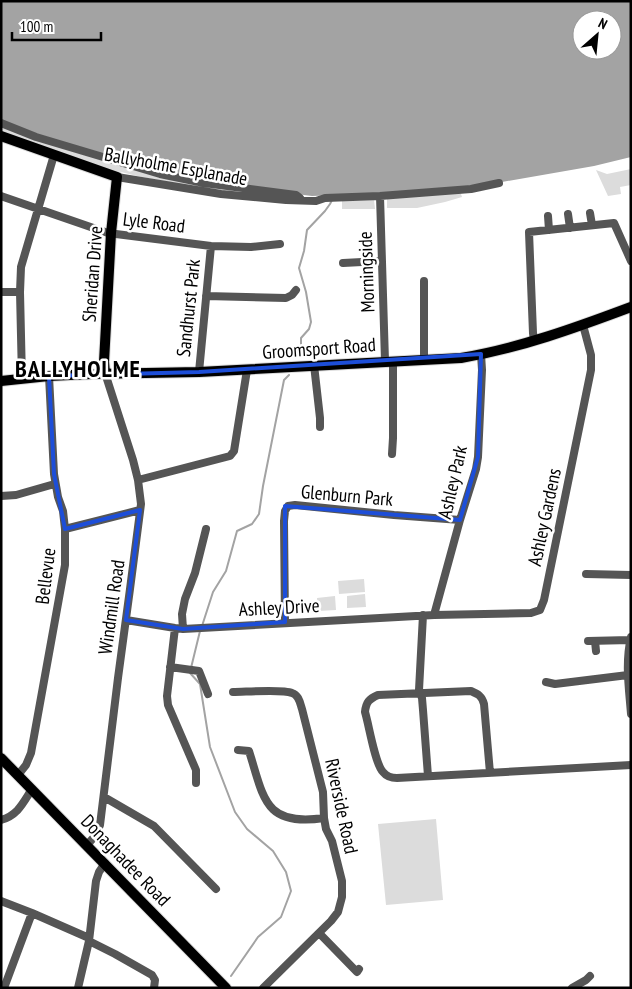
<svg xmlns="http://www.w3.org/2000/svg" width="632" height="989" viewBox="0 0 632 989" font-family="'PT Sans Narrow',sans-serif">
	<style>
		.green { fill: #dcdcdc }
		.water { fill: #a3a3a3; fill-rule: evenodd }
		.lines { fill: none; stroke-linecap: round; stroke-linejoin: round }
		.stream { stroke: #a3a3a3; stroke-width: 2 }
		.major-casing { stroke: #dbdbdb; stroke-width: 12 }
		.minor { stroke: #555; stroke-width: 8 }
		.major { stroke: #000; stroke-width: 10 }
		.marked { fill: none; stroke: #1d4ed8; stroke-width: 4; stroke-linejoin: round }
		.labels { text-anchor: middle; dominant-baseline: central; stroke-width: 5; stroke-linejoin: round; paint-order: stroke }
		.street-label { font-size: 19px; fill: #000; stroke: #fff }
		.district-label { font-size: 24px; font-weight: bold; letter-spacing: 1px; fill: #000; stroke: #fff }
	</style>
	<rect width="100%" height="100%" fill="#fff"/>
	<path class="green" d="M1 125 295 197 218 192 137 176 101 167 1 131Z
		M631 169V185L620 187 621 194 608 196 596 170 607 174Z
		M459 192 461 194 462 197 445 202 417 208H387V199Z
		M374 200 375 209H342V201Z
		M364 579 365 592 339 594 338 581Z
		M365 594 366 607 347 608V596Z
		M335 596 336 610 318 611 317 598Z
		M436 819 443 900 386 905 378 824Z"/>
	<path class="water" d="M1 1H631V157L594 166 502 182 462 187 366 194 312 196 216 184 183 178 74 147 26 130 1 120ZM582 20H612V50H582Z"/>
	<g class="lines">
		<path class="stream" d="M304 356 301 352V338L309 329 311 322 306 292 299 268 304 251 307 230 325 211 330 204 332 200
			M202 626 213 592 226 571 237 531 252 524 259 514 263 486 284 380 289 375
			M191 668 200 631
			M190 672V673L200 684 210 747 235 812 247 829 273 851 286 872 291 891 281 917 258 937 231 976"/>
		<g class="major-casing">
			<path id="major" d="M1 136 117 177 111 233 104 362 105 373
				M1 381 49 376 92 374 199 372 461 358C520 348 575 328 631 307
				M1 758 226 988"/>
		</g>
		<path class="minor" d="M1 123 36 137 160 174 204 183 296 195 300 198
			M117 177 221 194 286 200 316 201 325 198 380 196 471 189 499 183
			M1 196 108 233 211 246 251 247 280 244
			M380 196 385 361
			M590 213 592 225
			M568 214 570 228
			M548 216 549 230
			M343 263 381 261
			M1 292H20
			M206 296 286 298 292 295 296 290
			M534 341 533 333 529 232 614 223 631 261
			M424 360V281
			M314 365 320 418V427
			M199 372 211 246
			M22 379 20 292 21 267 54 155
			M392 454 393 438V361
			M138 480 230 456 234 451 247 370
			M1 496 16 495 51 485H55
			M65 529 140 510
			M586 574 631 575
			M423 615 419 690 422 698 423 710 428 776
			M434 615 460 520 476 469 478 457 482 370 481 354
			M126 620 175 628 183 629 434 615 531 613 540 610 544 600 591 370V355L583 325
			M285 622 284 521 285 511 288 506 295 505 394 515 460 520
			M175 628 167 696 168 705 196 770V783
			M183 629 182 614 185 599 195 573 206 529
			M631 637C625 663 629 688 631 714
			M588 641 630 640
			M595 641 596 651
			M170 667 199 671 208 694
			M546 682 555 684 628 675
			M233 692C245 692 283 689 292 693 299 695 300 703 302 709L323 792 324 818 326 829 332 841 342 881V897L338 912 331 921 263 988
			M238 750 249 751C264 798 264 827 324 818
			M490 773 484 704C482 696 478 694 471 691L378 695C369 699 366 702 365 712 369 725 375 764 383 772 387 777 392 778 397 778L631 765
			M18 775 26 765 31 753 65 565V529L63 511 58 497 54 474 49 376
			M104 797 154 826 216 889
			M1 820C18 815 23 803 32 789
			M87 845 95 836 100 825 118 678 130 589 141 504 138 480 133 460 105 373
			M1 901 32 913 89 938
			M319 933 357 972 359 969
			M89 941 115 954 152 975 155 980 154 988
			M4 988 32 913
			M78 988 89 941 96 881 99 872 105 863
			M572 988 586 980 590 976"/>
		<use href="#major" class="major"/>
	</g>
	<path class="marked" d="M481 354 478 457 460 520 285 506V622L183 629 126 620 140 510 65 529 54 474 49 376 199 372Z"/>
	<g class="labels">
		<g class="street-label">
			<text transform="translate(176 166) rotate(10)">Ballyholme Esplanade</text>
			<text transform="translate(154 222) rotate(7)">Lyle Road</text>
			<text transform="translate(366 272) rotate(-92)">Morningside</text>
			<text transform="translate(92 274) rotate(-86)">Sheridan Drive</text>
			<text transform="translate(188 308) rotate(-84)">Sandhurst Park</text>
			<text transform="translate(319 348) rotate(-4)">Groomsport Road</text>
			<text transform="translate(452 482) rotate(-77)">Ashley Park</text>
			<text transform="translate(347 495) rotate(5)">Glenburn Park</text>
			<text transform="translate(544 517) rotate(-78)">Ashley Gardens</text>
			<text transform="translate(45 576) rotate(-83)">Bellevue</text>
			<text transform="translate(111 607) rotate(-82)">Windmill Road</text>
			<text transform="translate(279 607) rotate(-3)">Ashley Drive</text>
			<text transform="translate(342 806) rotate(78)">Riverside Road</text>
			<text transform="translate(126 860) rotate(46)">Donaghadee Road</text>
		</g>
		<g class="district-label">
			<text x="78" y="368">BALLYHOLME</text>
		</g>
	</g>
	<rect width="632" height="989" fill="none" stroke="#000000" stroke-width="5"/>
	<g transform="translate(597 35) rotate(27)"><circle r="24" fill="#ffffff" stroke="#999999"/>
	<path d="M0-4L9 19L0 12L-9 19Z" fill="#000000"/>
	<text y="-8" font-size="14" font-weight="bold" text-anchor="middle" fill="#000000">N</text>
	</g>
	<path d="M12 32v8h89v-8" fill="none" stroke="#000000" stroke-width="2.5"/>
	<text x="20" y="32" font-size="15" fill="#000000" stroke="#ffffff" stroke-width="4" paint-order="stroke">100 m</text>
</svg>
